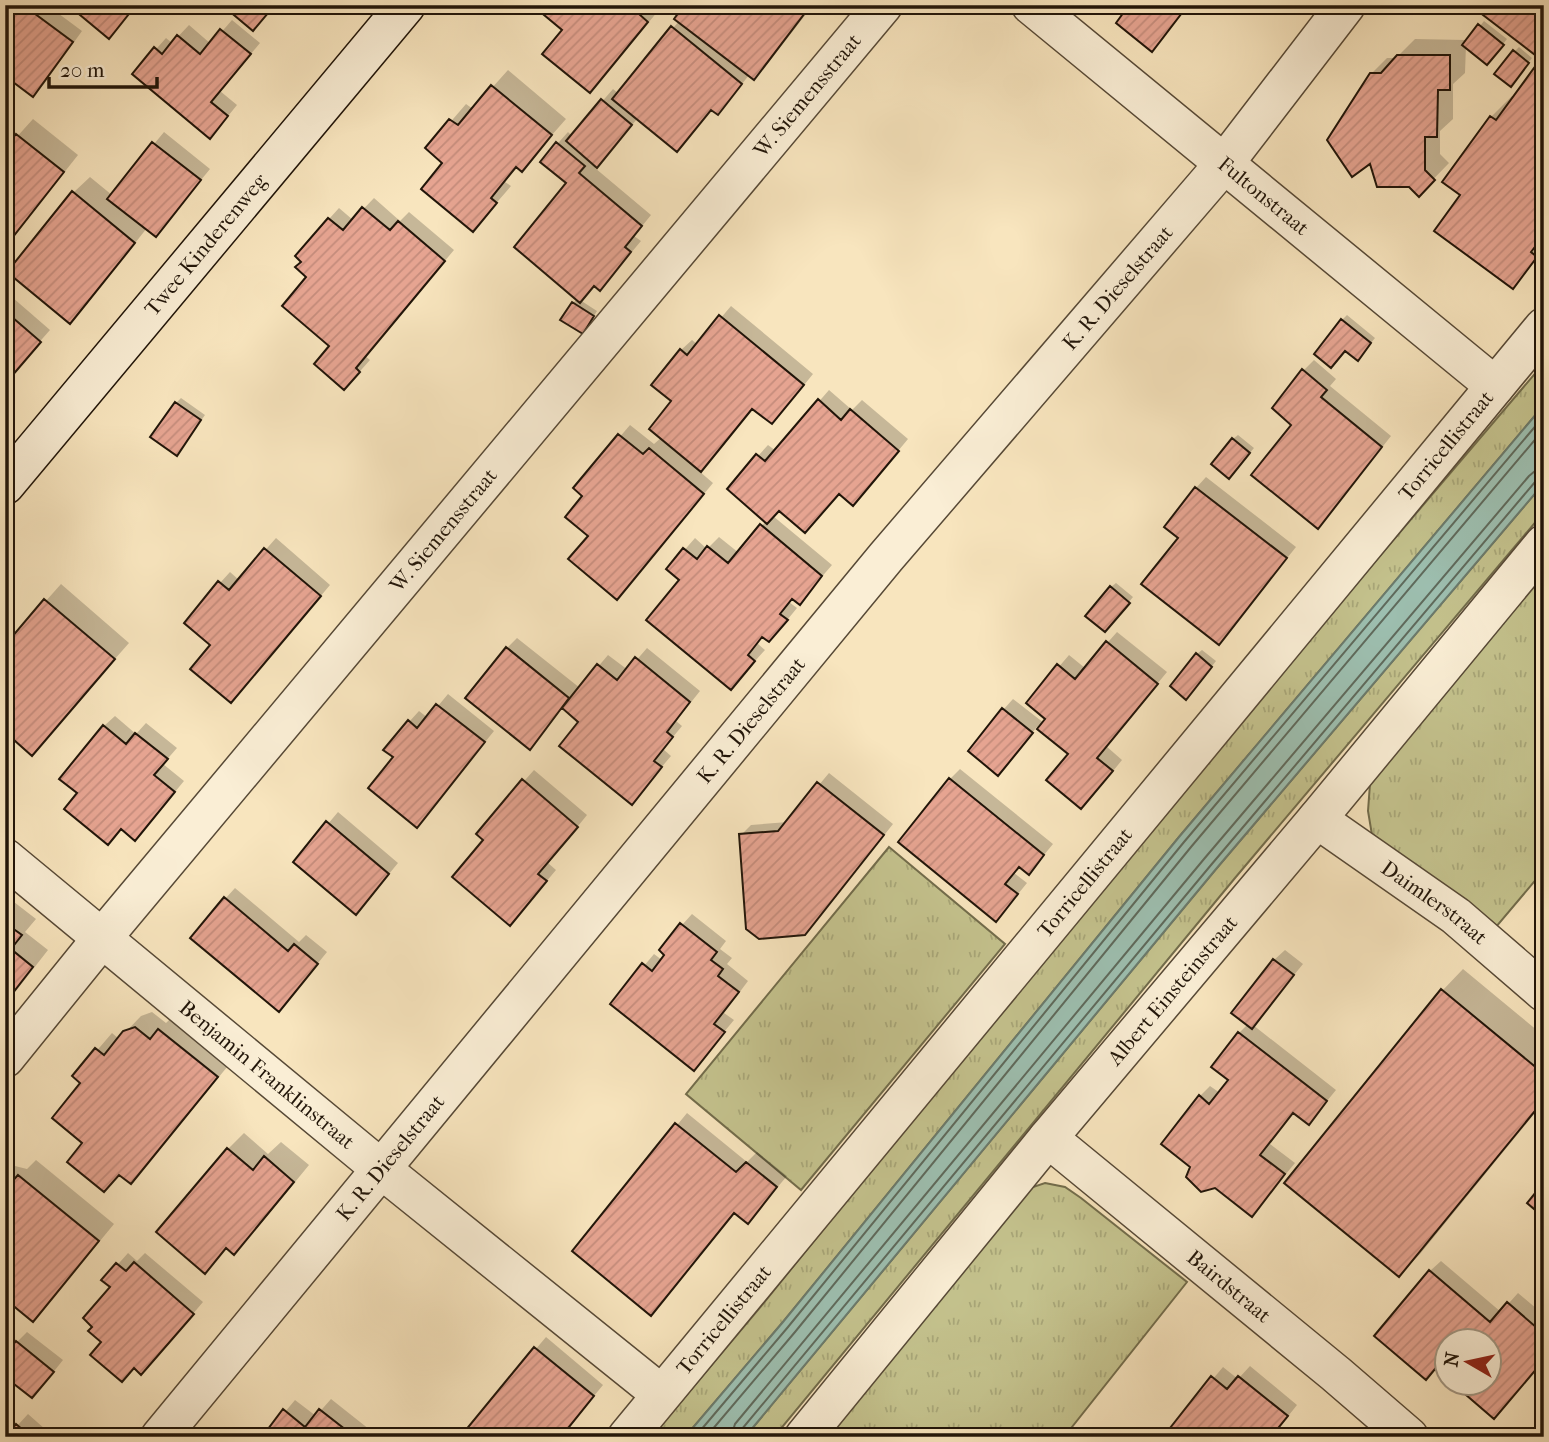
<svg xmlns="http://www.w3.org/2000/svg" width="1549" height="1442" viewBox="0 0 1549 1442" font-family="'IM FELL French Canon',serif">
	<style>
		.grass { fill: url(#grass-tufts); stroke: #726c4b; stroke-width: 2 }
		.water { fill: #9dbfb0; stroke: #6b7b6d; stroke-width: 2 }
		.shadow { fill: #0003 }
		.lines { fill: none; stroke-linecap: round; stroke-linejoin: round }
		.shore { stroke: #5f6a5c; stroke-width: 2 }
		.building { fill: url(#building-hatch); stroke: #211509; stroke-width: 2 }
		.street-casing { stroke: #574936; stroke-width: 41 }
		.secondary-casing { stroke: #211509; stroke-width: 41 }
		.street { stroke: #faeed5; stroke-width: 38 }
		.secondary { stroke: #faeed5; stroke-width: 38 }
		.labels { text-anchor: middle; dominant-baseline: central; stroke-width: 5; stroke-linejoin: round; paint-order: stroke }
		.street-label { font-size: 21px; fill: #211509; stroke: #faeed5 }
	</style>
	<defs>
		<pattern id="grass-tufts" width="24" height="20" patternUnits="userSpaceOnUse" patternTransform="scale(1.75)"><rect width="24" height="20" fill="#c4c28d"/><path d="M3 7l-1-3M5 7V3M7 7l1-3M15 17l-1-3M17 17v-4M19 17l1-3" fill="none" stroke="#a8a678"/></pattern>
		<pattern id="building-hatch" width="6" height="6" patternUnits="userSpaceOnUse" patternTransform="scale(1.75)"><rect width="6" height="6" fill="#e6a491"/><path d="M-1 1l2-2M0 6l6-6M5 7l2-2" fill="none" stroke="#c58c7c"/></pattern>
	</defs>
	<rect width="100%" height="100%" fill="#f8e5be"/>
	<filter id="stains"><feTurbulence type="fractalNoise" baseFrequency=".00286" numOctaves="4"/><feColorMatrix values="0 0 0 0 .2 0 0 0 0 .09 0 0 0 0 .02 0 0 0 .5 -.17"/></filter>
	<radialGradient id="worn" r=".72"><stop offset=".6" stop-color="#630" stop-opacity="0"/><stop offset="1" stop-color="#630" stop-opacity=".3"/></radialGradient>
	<path class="grass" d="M1544 363V405L1179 837 783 1322 685 1437H651L762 1305 1156 819Z
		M1544 483V512L1235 878 774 1437H745L1216 869Z
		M1544 572V870L1496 927 1372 835 1368 811 1370 784Z
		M889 847 1005 944 801 1190 686 1094Z
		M1045 1183 1065 1187 1081 1198 1187 1282 1064 1437H821L1027 1189Z"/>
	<path class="water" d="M1544 405V483L1216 869 745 1437H685L783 1322 1179 837Z"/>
	<path class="shadow" d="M5 5H47L82 31 44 84 33 94 5 74Z
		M535 5H663L605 75 590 91 564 29Z
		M687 5H813L769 62 753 78 749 75 728 102 712 109 638 118 595 168 651 215 634 236 641 241 610 278 595 285 580 300 597 311 587 327 573 303 578 298 568 183 542 161 568 132 572 136 613 89 619 94 679 21Z
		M232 20 260 43 220 91 237 105 220 126 134 74 166 38 172 43 189 25 211 44Z
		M1484 21 1507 39 1492 58 1466 45 1465 73 1453 84V119L1440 131V154L1449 163 1419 194 1371 74 1387 58H1396L1415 39 1466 40V44Z
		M1519 47 1532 58 1515 80 1514 52Z
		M1544 61V252L1512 287 1463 195 1444 182 1491 117 1512 96 1515 98Z
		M508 70 566 119 522 169 518 166 505 182 511 186 473 230 445 162 428 148 466 104 473 109Z
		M33 119 78 155 5 247V150Z
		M164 132 210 169 156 235 147 228 85 306 70 321 9 271 74 192 90 177 112 195Z
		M374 198 400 221 409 212 454 250 365 356 370 360 354 378 331 346 304 261 329 219 339 208 353 220Z
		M5 291 50 330 5 381Z
		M731 306 813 374 782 412 753 407 699 471 713 483 627 587 584 495 576 488 630 425 654 444 662 437 674 401 681 350 692 340 698 345Z
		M1347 315 1375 338 1362 354 1342 320Z
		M1314 360 1336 379 1330 386 1391 436 1328 516 1294 424 1303 371Z
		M829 390 852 410 862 400 908 439 863 493 839 492 779 509 773 516 832 565 799 603 793 598 789 602 797 608 779 630 763 636 757 643 765 650 731 688 681 580 668 569 695 538 707 549 719 537 739 553 766 521 758 456 768 445 776 451Z
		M181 398 205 415 181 449 176 403Z
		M1238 435 1254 448 1234 472 1233 439Z
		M1206 477 1296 547 1219 643 1180 537 1196 488Z
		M276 538 330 585 241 691 212 645 220 583 230 572 239 580Z
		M1116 583 1133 597 1110 625 1111 587Z
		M61 584 129 643 32 753 5 647Z
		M1117 632 1167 672 1106 746 1122 760 1092 797 1081 807 1070 754 1037 727 998 773 1003 710 1013 699 1044 723 1048 719 1028 703 1069 655 1085 668Z
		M517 638 580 688 608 655 628 670 647 648 700 691 676 721 682 726 663 749 671 756 632 802 581 722 563 707 540 737 507 648Z
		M1202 650 1216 661 1191 693 1197 654Z
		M448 694 494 731 417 826 395 757 409 722 419 711 428 718Z
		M115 716 136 734 146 723 177 748 163 764 184 781 145 828 79 793 104 726Z
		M960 769 1053 844 1029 873 1020 865 1014 873 1027 883 1006 909 950 779Z
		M534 770 587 815 548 863 556 870 520 913 485 839 478 833Z
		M829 773 893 824 815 922 741 835 751 825 788 822Z
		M338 812 398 863 366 902 296 862Z
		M235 888 299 942 306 935 327 952 289 999 225 899Z
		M5 895 36 919 25 932 48 950 5 1005Z
		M692 914 726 941 720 949 732 958 727 964 748 981 724 1013 734 1020 694 1068 613 1003 654 954 662 960 682 925Z
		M1285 950 1303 964 1253 1025 1336 1090 1309 1123 1294 1112 1270 1144 1295 1163 1252 1215 1200 1096 1210 1086 1220 1093 1230 1079 1239 1033 1248 1024 1274 960Z
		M1463 969 1544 1036V1102L1420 1254 1399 1275 1286 1183 1443 990Z
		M152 1012 166 1023 175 1014 232 1061 146 1166 131 1182 121 1174 104 1190 84 1142 83 1083 75 1076 112 1033 119 1039 141 1016Z
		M687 1113 747 1162 757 1152 787 1176 748 1222 735 1212 574 1251Z
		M244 1133 268 1154 281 1142 309 1165 250 1237 234 1253 227 1247 205 1271 228 1149Z
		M36 1160 114 1224 48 1304 33 1320 5 1297V1176L15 1166 27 1169Z
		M128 1253 137 1261 145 1253 203 1302 152 1362 103 1342 113 1287 104 1280Z
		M1441 1261 1501 1312 1518 1293 1544 1315V1360L1490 1382V1340H1448L1436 1367 1430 1271Z
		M27 1332 63 1360 43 1385 17 1342Z
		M546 1337 603 1385 560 1437H462Z
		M1250 1366 1297 1405 1277 1430 1165 1436 1223 1367 1238 1379Z
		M331 1399 379 1437H264L295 1400 316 1416Z
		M28 1414 54 1437H7Z
		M1312 1428 1323 1437H1303Z"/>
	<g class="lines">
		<path class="shore" d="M695 1437 788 1327 1184 842 1544 416
			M706 1437 795 1332 1191 847 1544 429
			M731 1437 735 1424 1204 859 1529 476 1535 471 1544 470
			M740 1437 742 1429 1211 865 1535 482 1544 479"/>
	</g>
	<path class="building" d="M5 5H23L73 42 33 97 5 76V56L8 52 5 50Z
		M68 5H136L109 39Z
		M222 5H286L280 12 273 7 253 31Z
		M532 5H629L648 22 590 93 542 54 562 30Z
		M684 5H811L754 80 674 19Z
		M1129 5H1188L1152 52 1116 23Z
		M1470 5H1544V51L1539 58Z
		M1478 24 1504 45 1487 65 1462 45Z
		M671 26 742 84 718 115 711 110 677 152 612 99Z
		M220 29 251 54 211 102 228 116 210 139 132 74 154 47 162 54 177 35 200 54Z
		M1513 50 1529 63 1511 87 1494 74Z
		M1397 55H1450V90H1438L1437 137H1425V170L1435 180 1419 197 1409 187H1377L1370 164 1352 177 1327 140 1370 73H1381Z
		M1534 68 1544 76V164L1541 168 1544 170V235L1531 252 1537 257 1513 289 1434 231 1460 195 1442 182 1490 116 1496 120Z
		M491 85 552 135 522 172 516 167 491 198 497 203 473 232 421 189 442 163 425 148 449 119 458 125Z
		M601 99 632 125 597 168 566 141Z
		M16 134 64 172 5 247V148Z
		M152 142 201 180 156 237 107 199Z
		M556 142 585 166 579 173 642 226 625 247 631 252 600 291 594 286 580 303 514 247 566 183 540 162Z
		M72 191 135 243 70 324 7 272Z
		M362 207 390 230 398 221 445 261 356 368 360 372 344 390 314 364 329 346 282 306 306 277 295 267 301 262 295 256 328 218 343 230Z
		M572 302 594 316 583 334 560 320Z
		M5 311 41 342 5 384Z
		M719 315 804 385 772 424 752 409 701 472 649 429 671 401 651 385 680 349 687 355Z
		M1341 319 1371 343 1358 361 1345 351 1331 368 1314 354Z
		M1302 369 1327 390 1321 397 1382 447 1318 529 1251 475 1291 425 1272 408Z
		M818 399 841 420 850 409 899 451 853 506 839 494 805 533 779 511 767 524 727 489 756 454 765 461Z
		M175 402 201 420 177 456 150 437Z
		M618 434 643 454 649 448 704 494 617 600 568 559 588 536 565 517 582 496 573 488Z
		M1232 438 1250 453 1229 479 1211 464Z
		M1195 487 1287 558 1219 645 1141 584 1178 538 1164 527Z
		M760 524 822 576 800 605 792 599 780 614 788 620 769 642 762 637 748 655 755 661 731 690 646 620 679 580 666 569 683 548 697 559 707 546 728 563Z
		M264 548 321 596 231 703 190 669 210 645 184 623 218 581 229 590Z
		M1110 586 1130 603 1105 632 1085 616Z
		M44 599 115 659 32 756 5 732V645Z
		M1106 641 1158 684 1097 758 1113 771 1081 809 1046 780 1068 754 1037 729 1045 719 1026 703 1057 664 1075 679Z
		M506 647 569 698 530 750 465 698Z
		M1196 653 1212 667 1186 700 1170 686Z
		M635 657 690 702 667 732 673 737 654 761 662 767 632 805 559 746 578 722 562 708 597 664 617 680Z
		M436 704 485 742 417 828 368 788 393 757 383 750 408 720 417 728Z
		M1002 708 1033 733 998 776 968 751Z
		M103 725 126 744 135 733 168 759 154 775 175 792 135 841 121 829 108 845 64 809 77 793 59 779Z
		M949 778 1044 855 1029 875 1019 867 1005 884 1018 894 996 922 898 842Z
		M522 779 578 827 538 874 547 881 510 926 452 877 483 840 476 834Z
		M817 782 884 835 805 935 759 939 746 929 739 834 778 831Z
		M326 821 389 874 356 915 293 862Z
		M224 897 288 951 294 944 318 964 279 1012 190 938Z
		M5 923 22 935 11 949 33 967 5 1003Z
		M680 923 717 952 711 960 723 969 718 976 739 992 714 1024 725 1032 694 1071 610 1004 642 963 652 971 664 955 659 950Z
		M1273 959 1294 975 1252 1029 1231 1013Z
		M1441 989 1544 1074V1100L1399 1277 1284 1183Z
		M135 1027 150 1039 158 1029 218 1077 131 1184 119 1175 104 1192 67 1162 82 1143 52 1118 80 1083 72 1076 95 1048 104 1055 123 1031Z
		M1238 1032 1327 1101 1309 1125 1293 1113 1260 1155 1285 1174 1252 1217 1215 1188 1201 1192 1186 1177 1190 1167 1161 1144 1199 1095 1209 1104 1228 1080 1211 1067Z
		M675 1123 736 1172 746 1162 777 1187 748 1224 734 1213 651 1316 572 1251Z
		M227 1148 253 1170 264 1156 294 1182 234 1255 226 1248 205 1274 156 1232Z
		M18 1175 99 1241 33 1322 5 1299V1183L10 1184Z
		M1544 1182V1225L1538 1219 1541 1215 1527 1203Z
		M134 1262 194 1314 141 1375 134 1368 122 1382 90 1355 101 1342 88 1331 92 1327 83 1318 110 1287 101 1280 116 1263 126 1271Z
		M1429 1270 1490 1322 1507 1302 1544 1334V1360L1494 1419 1451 1382H1490V1340H1448V1380L1435 1369 1426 1380 1374 1336Z
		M16 1341 54 1372 32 1398 5 1377V1355Z
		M534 1347 594 1396 561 1437H460Z
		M1211 1376 1227 1389 1238 1376 1288 1416 1271 1437H1163Z
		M283 1409 305 1427 319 1409 355 1437H262Z
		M16 1424 31 1437H5Z"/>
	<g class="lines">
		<g class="street-casing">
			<g id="street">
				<path id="s1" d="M1031 5 1495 386"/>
				<path id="s2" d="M1317 819 1456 916 1544 992"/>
				<path id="s3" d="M5 858 380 1168 661 1394"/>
				<path id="s4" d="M5 1058 103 937 883 5"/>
				<path id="s5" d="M1048 1138 1336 1374 1409 1437"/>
				<path id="s6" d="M160 1437 886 557 1223 165 1346 5"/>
				<path id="s7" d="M627 1437 1544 327"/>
				<path id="s8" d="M804 1437 1048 1138 1317 819 1544 544"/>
			</g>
		</g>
		<g class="secondary-casing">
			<g id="secondary">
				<path id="s9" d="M5 485 406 5"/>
			</g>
		</g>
		<use href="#street" class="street"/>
		<use href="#secondary" class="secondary"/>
	</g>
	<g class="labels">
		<g class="street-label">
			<text stroke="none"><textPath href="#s4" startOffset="1253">W. Siemensstraat</textPath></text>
			<text stroke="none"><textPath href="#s1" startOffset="301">Fultonstraat</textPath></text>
			<text stroke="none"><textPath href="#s9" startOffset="313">Twee Kinderenweg</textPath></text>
			<text stroke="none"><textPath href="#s6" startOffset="1496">K. R. Dieselstraat</textPath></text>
			<text stroke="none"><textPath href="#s7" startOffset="1286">Torricellistraat</textPath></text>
			<text stroke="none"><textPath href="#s4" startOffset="686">W. Siemensstraat</textPath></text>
			<text stroke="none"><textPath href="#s6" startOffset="929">K. R. Dieselstraat</textPath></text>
			<text stroke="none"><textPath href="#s7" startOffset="719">Torricellistraat</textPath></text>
			<text stroke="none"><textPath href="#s2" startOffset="144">Daimlerstraat</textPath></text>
			<text stroke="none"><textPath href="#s8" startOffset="579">Albert Einsteinstraat</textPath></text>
			<text stroke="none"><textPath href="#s3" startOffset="340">Benjamin Franklinstraat</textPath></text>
			<text stroke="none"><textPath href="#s6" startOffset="362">K. R. Dieselstraat</textPath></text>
			<text stroke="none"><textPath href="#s5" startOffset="234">Bairdstraat</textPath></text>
			<text stroke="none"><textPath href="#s7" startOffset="152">Torricellistraat</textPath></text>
		</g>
	</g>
	<rect width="1549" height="1442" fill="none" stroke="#f8e5be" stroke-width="28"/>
	<rect x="7" y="7" width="1535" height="1428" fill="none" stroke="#211509" stroke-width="3.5"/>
	<rect x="14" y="14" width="1521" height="1414" fill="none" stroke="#211509" stroke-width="2"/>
	<g transform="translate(1468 1362) rotate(279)"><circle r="33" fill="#faeed5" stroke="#a39783" stroke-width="2"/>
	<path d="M0-5L12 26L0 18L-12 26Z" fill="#8f2418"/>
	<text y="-10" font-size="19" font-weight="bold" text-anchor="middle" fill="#211509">N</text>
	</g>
	<path d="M49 77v10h108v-10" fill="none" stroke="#211509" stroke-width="3.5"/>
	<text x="60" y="77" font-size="21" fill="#211509" stroke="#faeed5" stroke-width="5" paint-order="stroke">20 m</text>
	<rect width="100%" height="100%" filter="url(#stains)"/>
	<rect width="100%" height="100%" fill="url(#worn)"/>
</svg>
